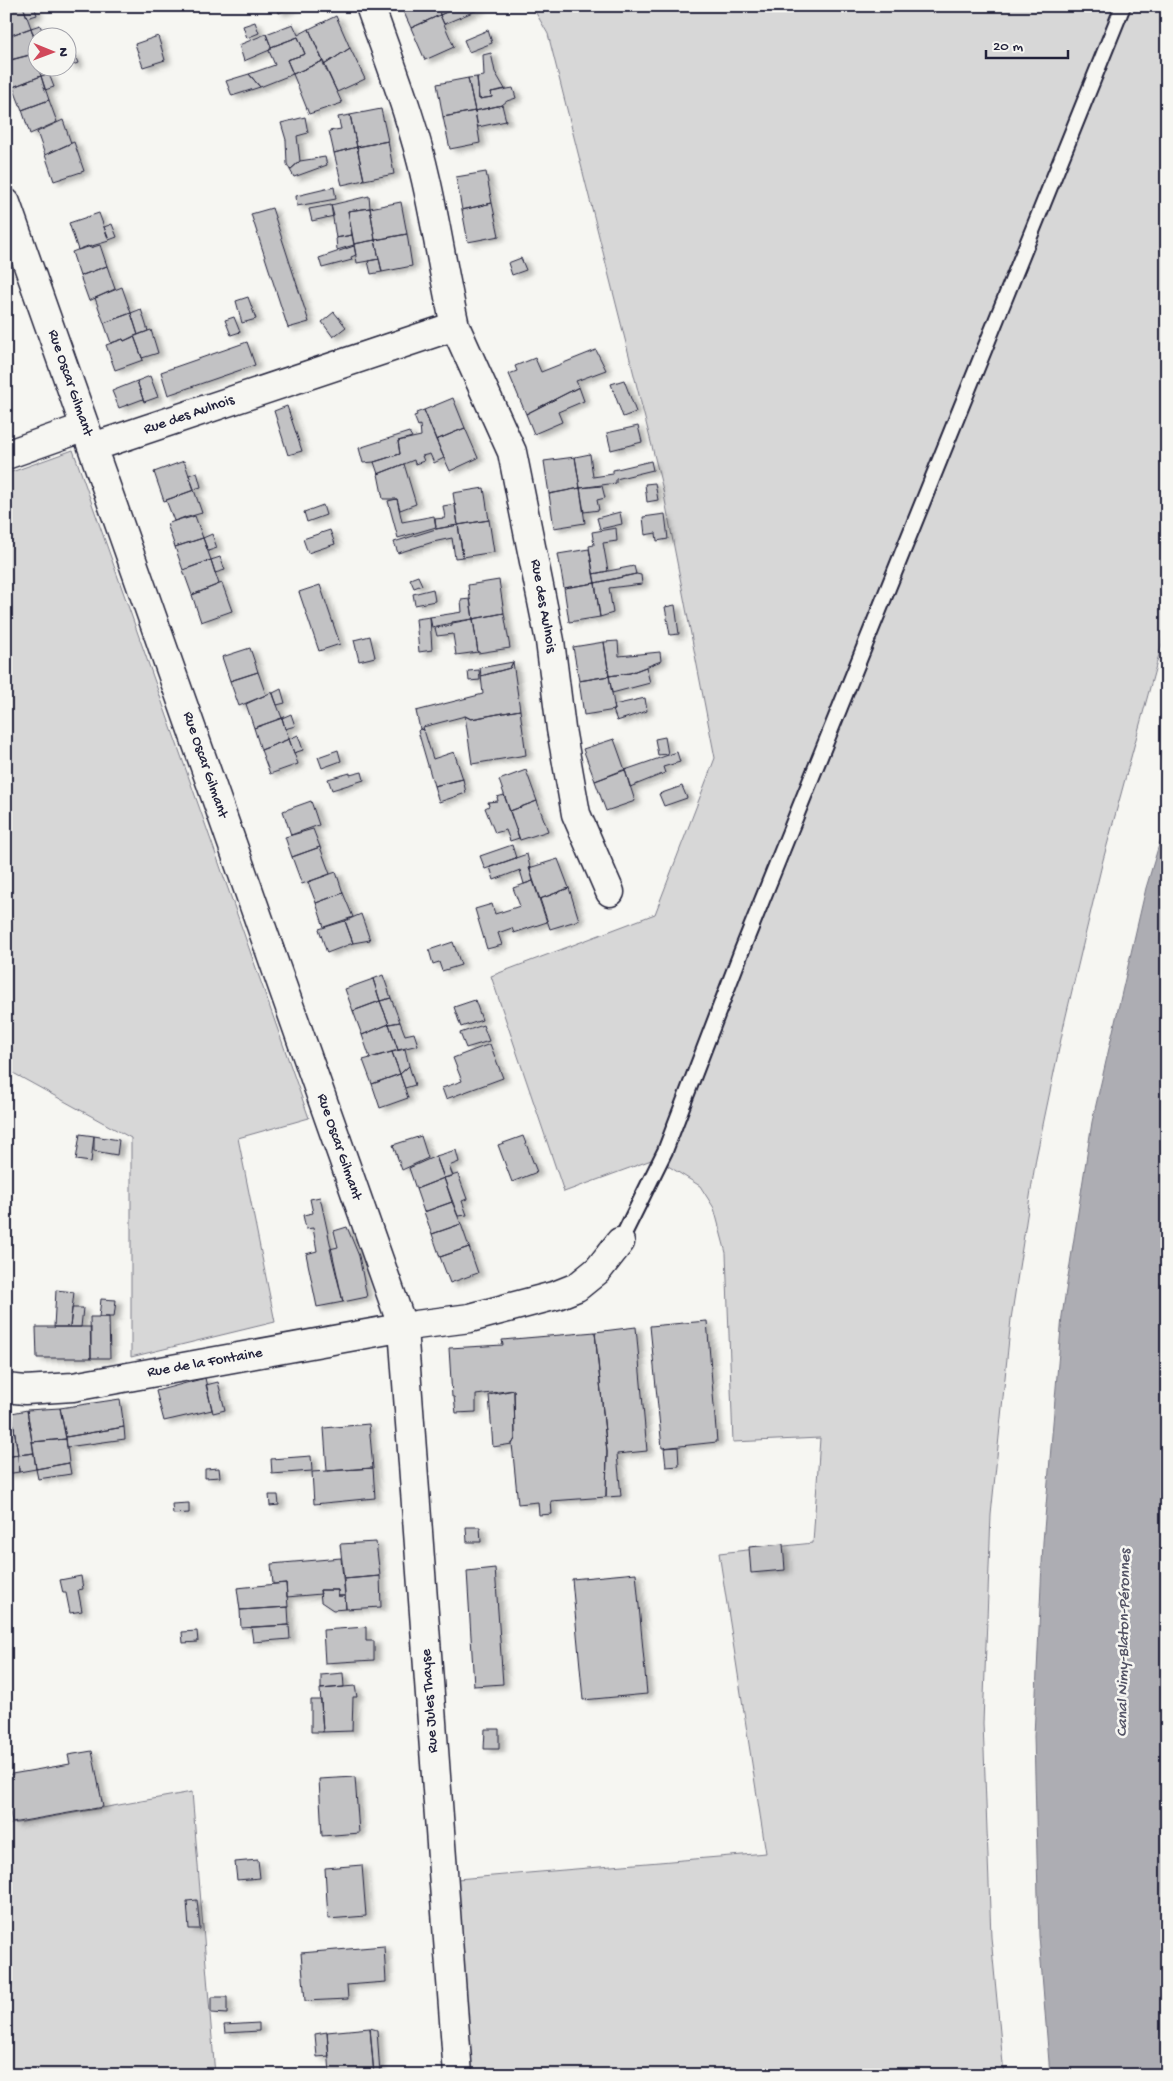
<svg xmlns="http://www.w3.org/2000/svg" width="1173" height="2081" viewBox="0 0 1173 2081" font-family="'Gochi Hand',sans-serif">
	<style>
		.green { fill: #d7d7d7; stroke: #7c7c89 }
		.water { fill: #adadb3; stroke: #757583 }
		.building { fill: #c2c2c4; stroke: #22223b; filter: url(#shadow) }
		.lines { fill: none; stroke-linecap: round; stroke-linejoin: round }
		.lane-casing { stroke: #22223b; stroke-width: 18 }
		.street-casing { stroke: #22223b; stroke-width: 31 }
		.lane { stroke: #f6f6f2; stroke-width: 14 }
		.street { stroke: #f6f6f2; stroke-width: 28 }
		.labels { text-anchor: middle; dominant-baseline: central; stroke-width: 5; stroke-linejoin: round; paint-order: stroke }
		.street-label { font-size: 15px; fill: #22223b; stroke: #f6f6f2 }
		.water-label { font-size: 16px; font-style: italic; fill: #535365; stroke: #f6f6f2 }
	</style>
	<defs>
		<filter id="shadow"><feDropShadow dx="5.5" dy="3" stdDeviation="2.5" flood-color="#0004"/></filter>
	</defs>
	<rect width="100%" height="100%" fill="#f6f6f2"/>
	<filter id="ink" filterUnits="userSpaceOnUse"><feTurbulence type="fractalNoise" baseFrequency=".02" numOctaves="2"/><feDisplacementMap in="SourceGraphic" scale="10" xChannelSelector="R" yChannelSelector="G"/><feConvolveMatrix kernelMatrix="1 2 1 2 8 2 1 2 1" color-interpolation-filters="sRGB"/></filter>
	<g filter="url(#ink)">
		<path class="green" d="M532 6H1167V625L1103 860 1065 1020 1036 1158 1011 1319 991 1515 983 1723 991 1937 1004 2075H471L457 1879 766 1853 719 1553 813 1543 820 1438 733 1442 726 1253 714 1208 700 1186 665 1164 928 507 923 504 918 494 654 1159 564 1192 491 976 655 914 715 758 663 490 548 34Z
			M73 450 309 1118 238 1138 275 1322 131 1357V1138L6 1069V474Z
			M192 1792 215 2075H6V1825Z"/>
		<path class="water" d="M1167 818V2075H1050L1039 1936 1034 1736 1043 1542 1062 1316 1092 1122 1146 888Z"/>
		<path class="building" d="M6 6H19L6 11Z
			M19 6H23L31 28 6 37V11Z
			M23 6H34L37 15 27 18Z
			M276 6H295L279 13Z
			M401 6H438L440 15 411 28Z
			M438 6H460L440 15Z
			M460 6H479L480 9 444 24 440 15Z
			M440 15 454 47 425 60 411 28Z
			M336 16 350 48 324 65 309 29Z
			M255 22 259 33 247 38 243 26Z
			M293 24 298 35 309 29 323 61 293 74 287 60 305 54 298 37 271 47 266 34Z
			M40 25 45 38H38L36 42 31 28Z
			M31 28 38 53 11 60 6 46V37Z
			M488 30 492 43 469 52 464 40Z
			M266 34 272 49 244 61 239 45Z
			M158 36 165 60 143 67 135 44Z
			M298 37 305 54 287 60 293 74 260 87 249 74 275 65 269 51 271 47Z
			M350 48 365 79 337 92 324 65Z
			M74 53 78 63 70 66 68 56Z
			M491 53 495 72 505 89 491 92 492 97 479 99 477 77 484 76 483 55Z
			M33 54 41 76 13 87 6 61Z
			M323 61 342 103 309 114 293 74Z
			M49 74 54 87 45 90 41 76Z
			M249 74 260 87 232 96 226 81Z
			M41 76 49 100 22 110 13 87Z
			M477 77 479 99 492 97 491 92 513 88 516 98 507 101 502 105 475 111 468 78Z
			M468 78 475 111 443 117 437 84Z
			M49 100 57 122 30 134 22 110Z
			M502 105 506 121 478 127 475 111Z
			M381 109 388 141 357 147 350 115Z
			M475 111 480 143 450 149 443 117Z
			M350 115 357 147 334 153 329 131 341 129 338 117Z
			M305 117 308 133 297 136 300 161 290 170 287 164 286 140 281 123Z
			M63 120 71 143 45 155 37 132Z
			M388 141 394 174 364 180 357 147Z
			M74 142 84 171 54 181 45 155Z
			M357 147 364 180 342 185 334 153Z
			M325 157 327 165 294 177 290 170 300 161Z
			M486 172 492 203 462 210 456 177Z
			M334 187 336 199 297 206 296 196Z
			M369 196 370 208 348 211 352 235 336 238 331 205Z
			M401 202 407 234 375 240 370 208Z
			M492 203 499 236 468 242 462 210Z
			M331 205 334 216 312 221 309 209Z
			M272 208 309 322 288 328 251 214Z
			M370 208 375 240 354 244 348 211Z
			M99 213 109 241 78 250 69 223Z
			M112 224 117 237 109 240 104 227Z
			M407 234 412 266 382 272 375 240Z
			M352 235 354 245 337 250 336 238Z
			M375 240 379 259 357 263 354 244Z
			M100 245 107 266 80 276 72 252 88 246 90 248Z
			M354 246 356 255 351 257 352 260 322 268 319 258Z
			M521 258 526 270 512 275 508 263Z
			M379 259 382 272 371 274 368 261Z
			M107 266 115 289 89 301 80 276Z
			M122 287 131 313 104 323 95 298Z
			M248 297 256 319 242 323 236 301Z
			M141 309 148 331 138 335 131 313Z
			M334 312 346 327 333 337 322 322Z
			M131 313 138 335 124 341 123 339 111 343 104 323Z
			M234 317 240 332 231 335 225 320Z
			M151 330 158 353 142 358 134 336Z
			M134 336 143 360 115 370 106 345 123 339 124 341Z
			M247 342 255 365 168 395 161 372Z
			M596 350 606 370 576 381 579 387 526 414 509 374 517 371 515 366 535 358 541 372Z
			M150 376 158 397 144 402 137 381Z
			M624 380 636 412 623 417 611 384Z
			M137 381 143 399 119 408 112 391Z
			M579 387 584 401 558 412 562 422 534 434 526 414Z
			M453 398 465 428 436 440 424 410Z
			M287 406 302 451 288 455 274 411Z
			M424 410 444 458 434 463 430 454 422 456 424 461 415 464 414 460 378 474 374 462 400 454 398 441 421 436 420 425 418 426 414 416 417 415 416 413Z
			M638 426 642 442 611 450 607 433Z
			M465 428 478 458 450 471 436 440Z
			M409 432 412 437 398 441 400 454 374 462 363 463 359 448Z
			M590 454 593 477 613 474V470L651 461 653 470 616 479V483L580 488 575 457Z
			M575 457 580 488 549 494 544 461Z
			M184 461 194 490 164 501 154 472Z
			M404 464 416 504 400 510 397 499H383L378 474Z
			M197 472 201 487 194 489 189 475Z
			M655 483 658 500 647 502 645 484Z
			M602 486 605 498 597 500 599 510 584 512 580 488Z
			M484 488 489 520 458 525 453 493Z
			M580 488 585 523 554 528 549 494Z
			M194 490 202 513 174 521 166 500Z
			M397 499 402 522 434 516 436 527 398 538 388 501Z
			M455 504 458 525 436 529 435 519 445 518 443 506Z
			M323 505 326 515 307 522 304 512Z
			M620 512 622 524 600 529 597 518Z
			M665 514 668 539 657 541 656 533 645 535 643 517Z
			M195 516 203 538 175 547 167 524 185 517V519Z
			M489 520 494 552 463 557 458 525Z
			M458 525 463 557 455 558 452 538 433 542 398 553 394 542 436 529Z
			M616 528 617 541 603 543 608 571 593 574 589 546 594 545 592 532Z
			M330 530 335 544 308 553 303 539Z
			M212 534 217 548 208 551 203 538Z
			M203 538 211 560 183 570 175 547Z
			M589 549 595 583 564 588 558 554Z
			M220 557 225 570 215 573 211 560Z
			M211 560 219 584 192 595 183 570Z
			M634 566 636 574 595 583 593 574Z
			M636 574 641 575 642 584 609 588 613 613 600 617 595 583Z
			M418 576 422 585 414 588 410 579Z
			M499 580 504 613 473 619 468 585Z
			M222 583 232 611 201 622 192 595Z
			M595 583 600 617 569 622 564 588Z
			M320 585 340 644 319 651 299 592Z
			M433 589 435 601 415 605 413 594Z
			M470 599 473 619 432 627 430 617 462 612 461 600Z
			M675 605 679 634 670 635 665 607Z
			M504 613 510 648 478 653 473 619Z
			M430 617 432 650 419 652 416 619Z
			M473 619 478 652 456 655 453 634 437 636 435 628 452 625V622Z
			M370 636 375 657 359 661 354 640Z
			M618 641 619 656 660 652 661 661 630 673 609 676 604 642Z
			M604 642 609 676 579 681 573 647Z
			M250 648 258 672 230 681 222 657Z
			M513 662 510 668 481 676 480 668Z
			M513 662 520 710 471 719 465 716 423 727 424 730 420 729 416 711 483 694 481 676 510 668Z
			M646 667 650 683 612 693 609 676 630 673Z
			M479 670 480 680 469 681 468 671Z
			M258 672 266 695 239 706 230 681Z
			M609 676 615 710 584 715 579 681Z
			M281 689 285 703 277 705 273 693Z
			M272 692 282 718 254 728 246 704Z
			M645 698 647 711 617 721 613 710H615L614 705Z
			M520 710 526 755 472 764 465 716 471 719Z
			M291 714 295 726 285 729 282 718Z
			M282 718 289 739 261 750 254 728Z
			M420 729 424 730 433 759 454 752 463 779 434 786 418 731Z
			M298 735 303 750 294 753 289 739Z
			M665 737 668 754 658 755 655 739Z
			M289 739 298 764 270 774 261 750Z
			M614 739 625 770 595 781 583 749Z
			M338 750 341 761 322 768 318 757Z
			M677 752 680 762 663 767 665 773 630 787 625 770Z
			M526 770 537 801 510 811 499 780Z
			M623 770H625L635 801 606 811 595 781Z
			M362 772 364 780 332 790 328 779 350 773V775Z
			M463 779 466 793 439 802 434 786Z
			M682 786 687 798 664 806 659 794Z
			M504 795 519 838 510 841 506 830 495 833 485 808 489 806 488 802 498 801 497 797Z
			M311 801 319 825 291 835 283 811Z
			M537 801 548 831 520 840 510 811Z
			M313 829 320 847 292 857 285 837Z
			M512 845 516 858 485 869 480 856Z
			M320 847 330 874 302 884 292 857Z
			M527 854 533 881 524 884 520 870 494 880 490 867Z
			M558 859 569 888 540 899 529 868Z
			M336 872 343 893 316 903 308 882Z
			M533 881 547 922 514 933 512 928 498 933 502 945 487 949 475 909 492 904 495 914 520 906 513 888Z
			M569 888 579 920 550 929 540 899Z
			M343 893 353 917 324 927 316 903Z
			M361 914 370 940 353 943 345 921Z
			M345 921 353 943 327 953 319 929Z
			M453 942 461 965 442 971 439 962 433 964 429 950Z
			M383 975 391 998 380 1001 373 979Z
			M373 979 380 1001 353 1011 345 989Z
			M391 998 400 1022 389 1024 380 1001Z
			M475 1000 482 1020 461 1027 454 1007Z
			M380 1001 389 1024 362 1035 353 1011Z
			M400 1022 405 1035 414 1033 418 1045 398 1050 389 1024Z
			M389 1024 398 1050 370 1058 362 1035Z
			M483 1025 489 1041 466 1048 460 1033Z
			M490 1044 503 1078 446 1099 442 1088 462 1081 453 1058Z
			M405 1049 409 1066 400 1074 392 1052Z
			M392 1052 400 1074 372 1084 363 1060Z
			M409 1066 415 1085 405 1088 400 1074Z
			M400 1074 408 1098 380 1108 372 1084Z
			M80 1134 94 1136 91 1162 76 1160Z
			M94 1136 119 1140 117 1155 94 1151Z
			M421 1136 428 1158 402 1170 393 1145Z
			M523 1136 537 1172 512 1182 498 1145Z
			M456 1150 459 1162 449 1166 453 1176 444 1178 436 1156Z
			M436 1156 444 1178 416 1189 409 1168Z
			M458 1174 467 1199 462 1201 467 1215 458 1216 444 1178Z
			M444 1178 452 1202 424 1212 416 1189Z
			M320 1197 343 1302 317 1307 306 1254 317 1251 313 1228 306 1229 303 1215 313 1213 310 1199Z
			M452 1202 461 1224 432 1234 424 1212Z
			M461 1224 469 1247 440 1257 432 1234Z
			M347 1227 359 1256 367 1297 343 1302 330 1249 338 1247 334 1231Z
			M469 1247 478 1273 450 1283 440 1257Z
			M56 1290 74 1292 70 1327H54Z
			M101 1299 116 1300 114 1317H99Z
			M72 1308H83L81 1327H70Z
			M90 1317H109L110 1358H91Z
			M707 1321 717 1442 662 1448 650 1326Z
			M36 1327H91V1358H37Z
			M636 1327 647 1451 617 1454 621 1496 606 1497 607 1452 595 1332Z
			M595 1332 607 1452 606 1497 551 1501 552 1514 539 1515 538 1502 518 1504 512 1444 515 1439 514 1390 476 1395V1412L456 1413 454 1397H452L449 1348 503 1345 502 1340Z
			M205 1378 212 1410 164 1421 156 1391Z
			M218 1382 225 1410 213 1413 206 1385Z
			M514 1390 515 1439 512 1444 493 1447 489 1395Z
			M120 1399 124 1427 66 1437 60 1408Z
			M60 1408 66 1439 32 1442 27 1410Z
			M27 1410 34 1453 18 1455 12 1413Z
			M12 1413 18 1455 6 1457V1414Z
			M369 1424 373 1468 327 1471 324 1428Z
			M124 1427 125 1439 67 1447 66 1437Z
			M66 1439 69 1463 36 1469 32 1442Z
			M678 1447 679 1466 666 1467 664 1448Z
			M34 1453 36 1469 19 1472 18 1455Z
			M18 1455 19 1472 6 1474V1457Z
			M311 1456 312 1471 272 1474 271 1459Z
			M69 1463 71 1474 38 1479 36 1469Z
			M219 1468 220 1477 205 1478V1469Z
			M373 1468 375 1498 314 1504 312 1472Z
			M269 1495H278L279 1505 270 1506Z
			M189 1503V1513L173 1514 172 1504Z
			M466 1527H480L481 1542H467Z
			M376 1542 380 1576 344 1579 340 1544Z
			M783 1544 785 1570 751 1573 749 1547Z
			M341 1558 345 1596H338V1590H320L321 1594 287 1597 286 1583 273 1584 271 1564Z
			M495 1568 503 1684 474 1686 467 1571Z
			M636 1573 647 1694 583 1700 572 1579Z
			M81 1576 83 1589 78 1590 82 1611 70 1613 66 1593H63L60 1580Z
			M380 1576 381 1607 346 1609 344 1579Z
			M286 1583 288 1607 240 1610 237 1588Z
			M320 1590H338V1596H345L346 1609 333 1610 321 1602Z
			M288 1607 289 1625 241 1628 240 1610Z
			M289 1625 290 1639 253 1642 251 1627Z
			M366 1627V1641H374V1660L325 1663 323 1630Z
			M197 1631 198 1642 183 1643 182 1632Z
			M343 1673 344 1687 321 1689V1675Z
			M355 1686 357 1697H353L352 1731 323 1732 320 1689Z
			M311 1700H321L323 1732H311Z
			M485 1729H499V1749H484Z
			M92 1751 103 1807 12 1823 6 1790V1775L70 1764 68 1755Z
			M355 1777 359 1833 322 1836 319 1779Z
			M258 1860 260 1878 237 1880 235 1862Z
			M362 1865 366 1916 328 1919 325 1868Z
			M197 1900 200 1929H189L187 1901Z
			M384 1946 386 1982 347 1985 348 1999 305 2001 301 1953Z
			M211 1997H227V2014L211 2013Z
			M259 2023V2031L225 2033 224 2025Z
			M370 2028 377 2030 380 2075H374Z
			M370 2028 374 2075H330L327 2032Z
			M327 2032 329 2056 317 2057 315 2034Z"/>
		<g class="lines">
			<g class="lane-casing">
				<path id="lane" d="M620 1242 665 1151 742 950 1123 6"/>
			</g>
			<g class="street-casing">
				<path id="street" d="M6 203 403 1328 458 2075
					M455 326 512 452 550 641 561 729 576 814 610 892
					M93 447 455 326C444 277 437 228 426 180 413 121 390 63 370 6
					M6 455 85 427
					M6 1388 25 1390 73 1387 416 1325 470 1318 557 1295 577 1287 598 1270 620 1242"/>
			</g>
			<use href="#lane" class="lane"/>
			<use href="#street" class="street"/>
		</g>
	</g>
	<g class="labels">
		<g class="street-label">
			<text transform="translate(70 383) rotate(71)">Rue Oscar Gilmant</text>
			<text transform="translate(189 415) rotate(-19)">Rue des Aulnois</text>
			<text transform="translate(543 606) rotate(80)">Rue des Aulnois</text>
			<text transform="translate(205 765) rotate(71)">Rue Oscar Gilmant</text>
			<text transform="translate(339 1147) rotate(71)">Rue Oscar Gilmant</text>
			<text transform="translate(205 1363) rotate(-10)">Rue de la Fontaine</text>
			<text transform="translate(430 1701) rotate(-94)">Rue Jules Thayse</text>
		</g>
		<g class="water-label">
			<text transform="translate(1125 1643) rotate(-89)">Canal Nimy-Blaton-Péronnes</text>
		</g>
	</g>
	<rect width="1173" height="2081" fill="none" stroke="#f6f6f2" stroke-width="25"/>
	<rect x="12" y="12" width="1148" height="2056" fill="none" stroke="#22223b" stroke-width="2" filter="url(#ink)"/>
	<g transform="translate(52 52) rotate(91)"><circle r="24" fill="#f6f6f2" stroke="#a1a1a9"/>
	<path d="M0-4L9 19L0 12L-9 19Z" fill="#d1495b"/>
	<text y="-8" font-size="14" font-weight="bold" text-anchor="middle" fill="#22223b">N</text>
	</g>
	<path d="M986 50v8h82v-8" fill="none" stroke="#22223b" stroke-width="2.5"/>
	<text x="993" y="50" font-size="15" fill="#22223b" stroke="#f6f6f2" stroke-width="4" paint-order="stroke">20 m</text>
</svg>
